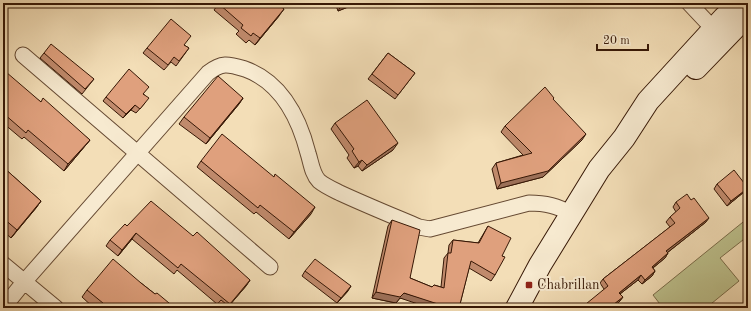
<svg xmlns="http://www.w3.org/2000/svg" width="751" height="311" viewBox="0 0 751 311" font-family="'Old Standard TT',serif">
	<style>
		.garden { fill: #bdc18d; stroke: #7a6c49 }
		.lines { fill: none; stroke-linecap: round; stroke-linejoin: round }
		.street-casing { stroke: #654932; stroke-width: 17 }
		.secondary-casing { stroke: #361705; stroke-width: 24 }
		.street { stroke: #f7ead0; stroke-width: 15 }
		.secondary { stroke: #f7ead0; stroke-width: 22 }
		.wall { fill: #c08a6c; stroke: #361705 }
		.shaded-wall { fill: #9c7058; stroke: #361705 }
		.building { fill: #dfa07d; stroke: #361705 }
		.poi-dot { fill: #8f2418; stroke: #f7ead0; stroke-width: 1.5 }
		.labels { text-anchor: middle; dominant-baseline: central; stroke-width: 4; stroke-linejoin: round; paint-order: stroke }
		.poi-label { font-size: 14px; fill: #361705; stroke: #f7ead0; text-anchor: start }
	</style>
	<rect width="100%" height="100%" fill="#f3deb7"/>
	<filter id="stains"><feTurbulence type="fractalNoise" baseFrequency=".005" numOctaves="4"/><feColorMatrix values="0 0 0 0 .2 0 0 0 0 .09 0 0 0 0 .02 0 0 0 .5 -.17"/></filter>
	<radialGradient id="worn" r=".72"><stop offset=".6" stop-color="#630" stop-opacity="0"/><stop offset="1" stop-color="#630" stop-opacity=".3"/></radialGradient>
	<path class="garden" d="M748 218V236L720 258 739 281 706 308H663L653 295Z"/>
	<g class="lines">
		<g class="street-casing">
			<path id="street" d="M689 3 720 36
				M23 55 270 267
				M3 264 56 308
				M3 308 24 282 208 73C222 62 228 64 245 69 281 82 299 118 308 153 311 162 312 174 319 181 325 186 334 190 340 193 366 205 393 216 419 227L430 229 529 203C546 203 557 206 572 214"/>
		</g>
		<g class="secondary-casing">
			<path id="secondary" d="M696 68 748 14
				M517 308 540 265 599 169 624 138 648 101 724 18 741 3"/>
		</g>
		<use href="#street" class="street"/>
		<use href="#secondary" class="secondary"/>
	</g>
	<path class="wall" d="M219 3 279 16 255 45 249 40 246 43 236 34 239 31 214 10Z
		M335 3H358L338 11Z
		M424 3H433L429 7Z
		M184 45 189 48 176 66 171 62 164 70 143 53 147 48Z
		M44 53 94 79 82 94 40 58Z
		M388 53 415 73 395 99 368 79Z
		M3 76 41 102 90 140 85 146 64 171 24 137 22 139 3 123Z
		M144 94 145 103 136 113 131 110 123 118 103 101 106 97Z
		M243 98 239 104 206 144 179 124 184 117Z
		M553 100 582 140 543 177 497 189 492 169 496 163 523 155 501 132 505 126Z
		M335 123 393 150 362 171 358 166 354 168 347 158 349 155 331 129Z
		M201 161 311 214 289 239 256 212 254 214 197 167Z
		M3 167 41 201 36 208 11 238 3 231Z
		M717 184 744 192 727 206 714 189Z
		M676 202 706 222 667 253H668L665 258 653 268 655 271 652 276 642 284 638 280 620 294 623 297 619 302 604 289 600 283 603 279 670 227 666 222 670 217 676 212 673 207Z
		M392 220 410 278 432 287 434 285 441 287 444 258 448 253 449 245 453 240 478 243 488 226 502 256 495 275 491 281 469 268 459 308 400 298 396 303 372 298 388 226Z
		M127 226 193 236 250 280 246 286 229 306 217 304 177 270 174 274 132 239 118 256 106 246 110 240Z
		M305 271 348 291 337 303 302 276Z
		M141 283 155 294 175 308H94L82 297 87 290Z"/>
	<path class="shaded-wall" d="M350 3H358L338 11 341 6Z
		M284 9 279 16 255 45 260 38Z
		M243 98 239 104 206 144 210 138Z
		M135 105 131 110 123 118 126 114Z
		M586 134 582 140 543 177 497 189 501 183Z
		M90 140 85 146 64 171 68 164Z
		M398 143 393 150 362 171 367 165Z
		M362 160 358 166 354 168 359 162Z
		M748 188 744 192 727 206 731 201Z
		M41 201 36 208 11 238 17 230Z
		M315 207 311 214 289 239 294 232Z
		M709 218 706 222 663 256 666 251Z
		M136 233 132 239 118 256 122 250Z
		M668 253 665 258 649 271 652 267Z
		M655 271 652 276 642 284 645 280Z
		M641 275 638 280 616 297 619 293Z
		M250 280 246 286 227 308 230 304Z
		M351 286 348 291 337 303 341 298Z
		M376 292 404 293 457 308H430L400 298 396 303 372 298Z
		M623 297 619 302 612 308H609Z"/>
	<path class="building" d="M219 3H277L284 9 260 38 253 33 251 36 241 28 243 25 219 4Z
		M340 3H350L341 6Z
		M171 19 191 36 184 45 189 48 179 61 174 57 168 65 147 48Z
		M51 44 94 79 85 89 44 53Z
		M388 53 415 73 398 95 372 74Z
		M129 69 149 87 143 94 149 98 140 109 135 105 126 114 106 97Z
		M6 72 41 102 43 98 90 140 68 164 28 130 26 133 3 113V76Z
		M218 76 243 98 210 138 184 117Z
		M545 87 554 98 553 99 586 134 548 171 501 183 496 163 532 153 505 126Z
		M367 100 398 143 367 165 362 160 359 162 352 151 354 149 335 123Z
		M222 134 274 177 275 174 315 207 294 232 260 205 258 208 201 161Z
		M3 167 41 201 17 230 3 218Z
		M734 170 748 188 731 201 717 184Z
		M687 194 691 200 694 198 709 218 666 251 668 253 652 267 655 271 645 280 641 275 619 293 623 297 609 308H581L608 286 603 279 675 223 670 217 680 208 676 202Z
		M151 201 193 236 197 232 250 280 230 304 181 264 178 268 136 233 122 250 110 240 125 224 127 226Z
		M392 220 420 230 410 278 432 287 434 285 444 288 448 253H451L453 240 479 243 488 226 511 238 502 256 505 257 495 275 471 261 459 308H457L444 306 404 293 400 297 376 292Z
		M113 259 141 283 155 294 157 293 175 308H109L87 290Z
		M315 259 351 286 341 298 305 271Z
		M221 300 231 308H214Z"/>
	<rect class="poi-dot" x="525" y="281" width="8" height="8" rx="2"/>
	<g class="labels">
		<g class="poi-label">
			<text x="537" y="285">Chabrillan</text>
		</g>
	</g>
	<rect width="751" height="311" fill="none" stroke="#f3deb7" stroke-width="16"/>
	<rect x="4" y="4" width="743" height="303" fill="none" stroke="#361705" stroke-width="2"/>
	<rect x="8" y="8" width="735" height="295" fill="none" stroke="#361705"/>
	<path d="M597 44v6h51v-6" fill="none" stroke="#361705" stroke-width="2"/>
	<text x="603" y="44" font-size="12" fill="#361705" stroke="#f7ead0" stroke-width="3" paint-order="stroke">20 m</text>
	<rect width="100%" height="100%" filter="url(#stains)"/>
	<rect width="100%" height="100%" fill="url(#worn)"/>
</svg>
